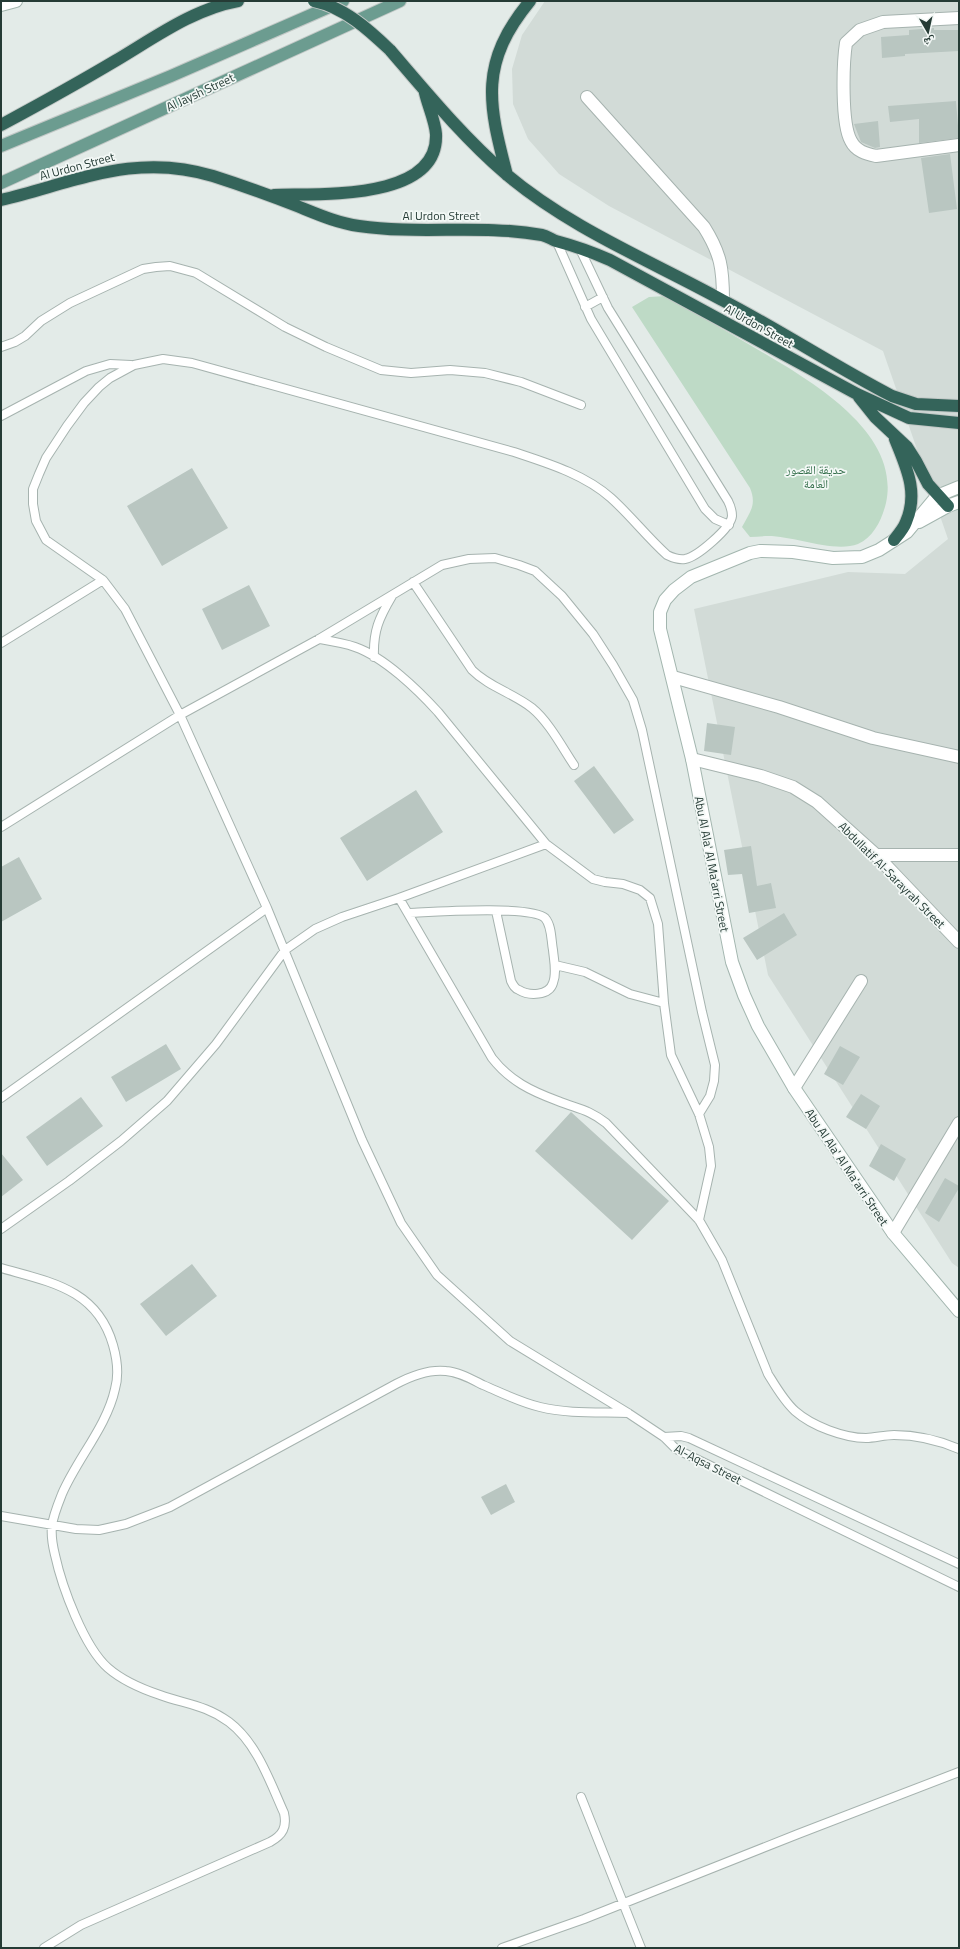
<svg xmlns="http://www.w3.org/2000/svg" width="960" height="1949" viewBox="0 0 960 1949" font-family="'Titillium Web','Noto Naskh Arabic',sans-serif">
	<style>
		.built { fill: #d2dbd7 }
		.green { fill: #bedac6 }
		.building { fill: #b9c6c1 }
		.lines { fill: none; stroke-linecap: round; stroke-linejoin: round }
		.lane-casing { stroke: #a6b3af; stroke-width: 10 }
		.street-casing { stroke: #a6b3af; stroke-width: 14 }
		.secondary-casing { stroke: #a3b6af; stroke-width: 14 }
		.primary-casing { stroke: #c2c8c6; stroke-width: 14 }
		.highway-casing { stroke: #c2c8c6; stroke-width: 14 }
		.lane { stroke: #fff; stroke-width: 8 }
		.street { stroke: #fff; stroke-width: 12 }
		.secondary { stroke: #fff; stroke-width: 12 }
		.primary { stroke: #6c9c90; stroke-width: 12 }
		.highway { stroke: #34645a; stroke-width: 12 }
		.highway-bridge-casing { stroke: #c2c8c6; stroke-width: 14; stroke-linecap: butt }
		.highway-bridge { stroke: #34645a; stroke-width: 12 }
		.labels { text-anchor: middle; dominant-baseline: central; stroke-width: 3.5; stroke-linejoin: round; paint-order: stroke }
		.street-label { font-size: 12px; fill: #253b35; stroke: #f3f8f6 }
		.park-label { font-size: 12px; fill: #336e4a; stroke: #f3f8f6 }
	</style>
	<rect width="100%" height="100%" fill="#e3ebe8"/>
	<path class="built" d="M545 1H959V1268L952 1263 768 975 694 609 848 572 905 574 948 539 883 351 609 206 559 174 528 139 513 104 512 69 522 35Z"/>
	<path class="green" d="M666 296C694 312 722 329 750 345 802 376 902 429 886 503 882 519 874 537 858 544 834 553 794 536 768 536 762 536 756 537 750 537L742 527C750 512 757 505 750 488L632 307 649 297Z"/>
	<path class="building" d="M934 28V30H959V51L905 54V56L882 58 881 37 909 35V30Z
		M956 101 959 138 919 143V119L890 122 888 106Z
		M878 121 880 147 875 148 861 142 854 124Z
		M950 154 957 209 929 213 921 158Z
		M192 468 228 528 162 566 127 506Z
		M249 585 270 626 222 650 202 609Z
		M707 723 735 727 731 755 704 751Z
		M594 766 634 820 614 834 574 781Z
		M416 790 443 832 367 881 340 838Z
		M751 846 757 886 771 883 776 908 749 913 742 874 728 875 724 850Z
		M19 857 42 899 1 922V867Z
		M784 913 797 935 757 960 743 938Z
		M166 1044 181 1069 126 1102 111 1077Z
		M840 1046 860 1057 843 1085 824 1074Z
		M861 1094 880 1106 866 1129 846 1117Z
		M81 1097 103 1126 47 1166 26 1137Z
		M571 1112 669 1201 632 1240 535 1151Z
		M881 1144 906 1159 894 1181 869 1166Z
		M1 1153 23 1180 1 1197Z
		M945 1178 959 1186V1188L939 1222 925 1213Z
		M192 1264 217 1296 166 1336 140 1304Z
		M506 1484 515 1502 491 1515 481 1497Z"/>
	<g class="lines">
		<g class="lane-casing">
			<path id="lane" d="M556 240 591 319 705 509 715 519 729 525
				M579 247 608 308 728 501C730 505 732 511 732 516 731 528 697 557 685 559 678 560 673 558 667 555 647 537 631 516 611 498 584 474 547 463 514 452L192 363 163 359 134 365 110 378 99 387 84 403 67 426 46 458 39 474 33 489V504L36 521 46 540 103 580 125 609 180 715 267 908 362 1140 401 1223 437 1275 510 1341 628 1413 664 1437 676 1449 959 1587
				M585 307 603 297
				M1 347 15 342 25 336 41 321 70 303 143 269 156 267 170 266 196 273 285 327 326 347 381 370 411 373 450 370 485 373 521 382 581 405
				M1 416 86 371 110 364 131 365
				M413 582 472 670C489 687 513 693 532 708 549 722 562 747 574 765
				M319 639C331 641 344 643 355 647 384 657 418 690 438 712L546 844 593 879 605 882 623 884 640 890 650 898 658 924 664 1003 671 1055 699 1114 709 1147 711 1166 699 1220
				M1 643 103 580
				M374 657C373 631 379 618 392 596
				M1 827 180 715 319 639 442 565 469 559 495 558 519 565 535 571 562 596 593 634 613 665 633 700 642 730 702 1012 715 1065 714 1081 710 1096 699 1114
				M399 898 492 1058C510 1081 531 1091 558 1101 578 1109 588 1109 606 1123L699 1220 722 1260 768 1374C776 1387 784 1401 795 1411 812 1426 844 1438 866 1438 875 1438 884 1435 894 1435 917 1435 938 1440 959 1449
				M408 913C431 912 531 905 545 918 552 926 551 940 553 950 554 961 557 973 553 983 549 996 529 996 519 990 515 989 513 985 511 981L496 911
				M555 965 585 972 630 994 664 1003
				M1 1098 267 908
				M1 1229 69 1181 121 1141 167 1101 216 1044 285 950 315 929 342 917 399 898 546 844
				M1 1268C50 1282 97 1289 113 1345 117 1359 119 1375 115 1389 107 1426 77 1459 62 1494 58 1504 53 1516 52 1526 51 1535 53 1547 55 1555 62 1587 84 1647 108 1668 123 1681 142 1689 160 1695 185 1704 206 1705 229 1722 257 1743 270 1782 284 1813 287 1827 283 1835 270 1842L81 1925 44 1948
				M664 1437 681 1436 689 1438 959 1564
				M1 1516 76 1529 99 1530 126 1524 170 1507 396 1384C411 1376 429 1369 446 1371 459 1372 471 1379 483 1385 502 1393 519 1402 540 1407 568 1414 599 1412 628 1413
				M581 1797 641 1948
				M502 1948 584 1919 798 1834 959 1772"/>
		</g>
		<g class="street-casing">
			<path id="street" d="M959 18 883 22 860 30 846 43C843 63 841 124 851 141 856 151 866 154 876 156L959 145
				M587 97 704 227C721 254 723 269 723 300
				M673 677 779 707 873 738 959 757
				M692 759 761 776 793 787 817 802 876 855 959 942
				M876 855H959
				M794 1088 861 981
				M893 1233 959 1123"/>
		</g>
		<g class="secondary-casing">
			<path id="secondary" d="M1 5 16 1
				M959 487 937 496 907 532 879 550 862 557 833 558 793 552 760 551 750 553 691 577 674 590 665 600 660 612V629L692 759 732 962 744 995 758 1026 794 1088 893 1233 959 1311
				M919 522 948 506 959 502"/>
		</g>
		<g class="primary-casing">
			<path id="primary" d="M1 146 171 76 343 1
				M1 183 400 1"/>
		</g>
		<g class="highway-casing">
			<path id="highway" d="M390 50C427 93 463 137 506 174 570 228 649 260 722 300 780 330 834 366 892 396L916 404 959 406
				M1 125C40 104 78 83 115 61 154 38 193 9 238 1
				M507 175C488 103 479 63 530 1
				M274 195C317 193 439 202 436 134 435 121 428 106 425 93
				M1 200C76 182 135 152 213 176 241 185 269 195 297 206 317 214 337 223 359 226 420 235 481 224 542 235 547 236 551 239 556 241 575 246 592 252 610 260L857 394 909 418 959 423
				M859 397 875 417 907 447 916 461 928 484 948 506
				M894 540C898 535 904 528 906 522 919 492 906 467 895 439"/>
		</g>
		<use href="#lane" class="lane"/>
		<use href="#street" class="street"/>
		<use href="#secondary" class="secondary"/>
		<use href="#primary" class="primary"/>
		<use href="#highway" class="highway"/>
		<g class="highway-bridge-casing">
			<path id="highway-bridge" d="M314 1C344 7 369 30 390 50"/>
		</g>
		<use href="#highway-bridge" class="highway-bridge"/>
	</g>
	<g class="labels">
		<g class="street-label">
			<text transform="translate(200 92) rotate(-25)">Al Jaysh Street</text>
			<text transform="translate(77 166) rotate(-15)">Al Urdon Street</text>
			<text x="441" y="215">Al Urdon Street</text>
			<text transform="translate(759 326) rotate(29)">Al Urdon Street</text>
			<text transform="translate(712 864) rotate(79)">Abu Al Ala' Al Maʻarri Street</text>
			<text transform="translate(892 875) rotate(45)">Abdullatif Al-Sarayrah Street</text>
			<text transform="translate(847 1167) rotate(56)">Abu Al Ala' Al Maʻarri Street</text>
			<text transform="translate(708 1464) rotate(27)">Al-Aqsa Street</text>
		</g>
		<g class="park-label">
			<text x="816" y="469">حديقة القصور<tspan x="816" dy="14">العامة</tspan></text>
		</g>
	</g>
	<rect width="960" height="1949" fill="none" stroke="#253b35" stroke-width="4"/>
	<g transform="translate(928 32) rotate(171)" stroke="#f3f8f6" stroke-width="3" paint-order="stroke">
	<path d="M0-3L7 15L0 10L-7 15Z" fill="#253b35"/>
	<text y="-6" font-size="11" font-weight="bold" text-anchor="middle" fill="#253b35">ش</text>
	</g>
</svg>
